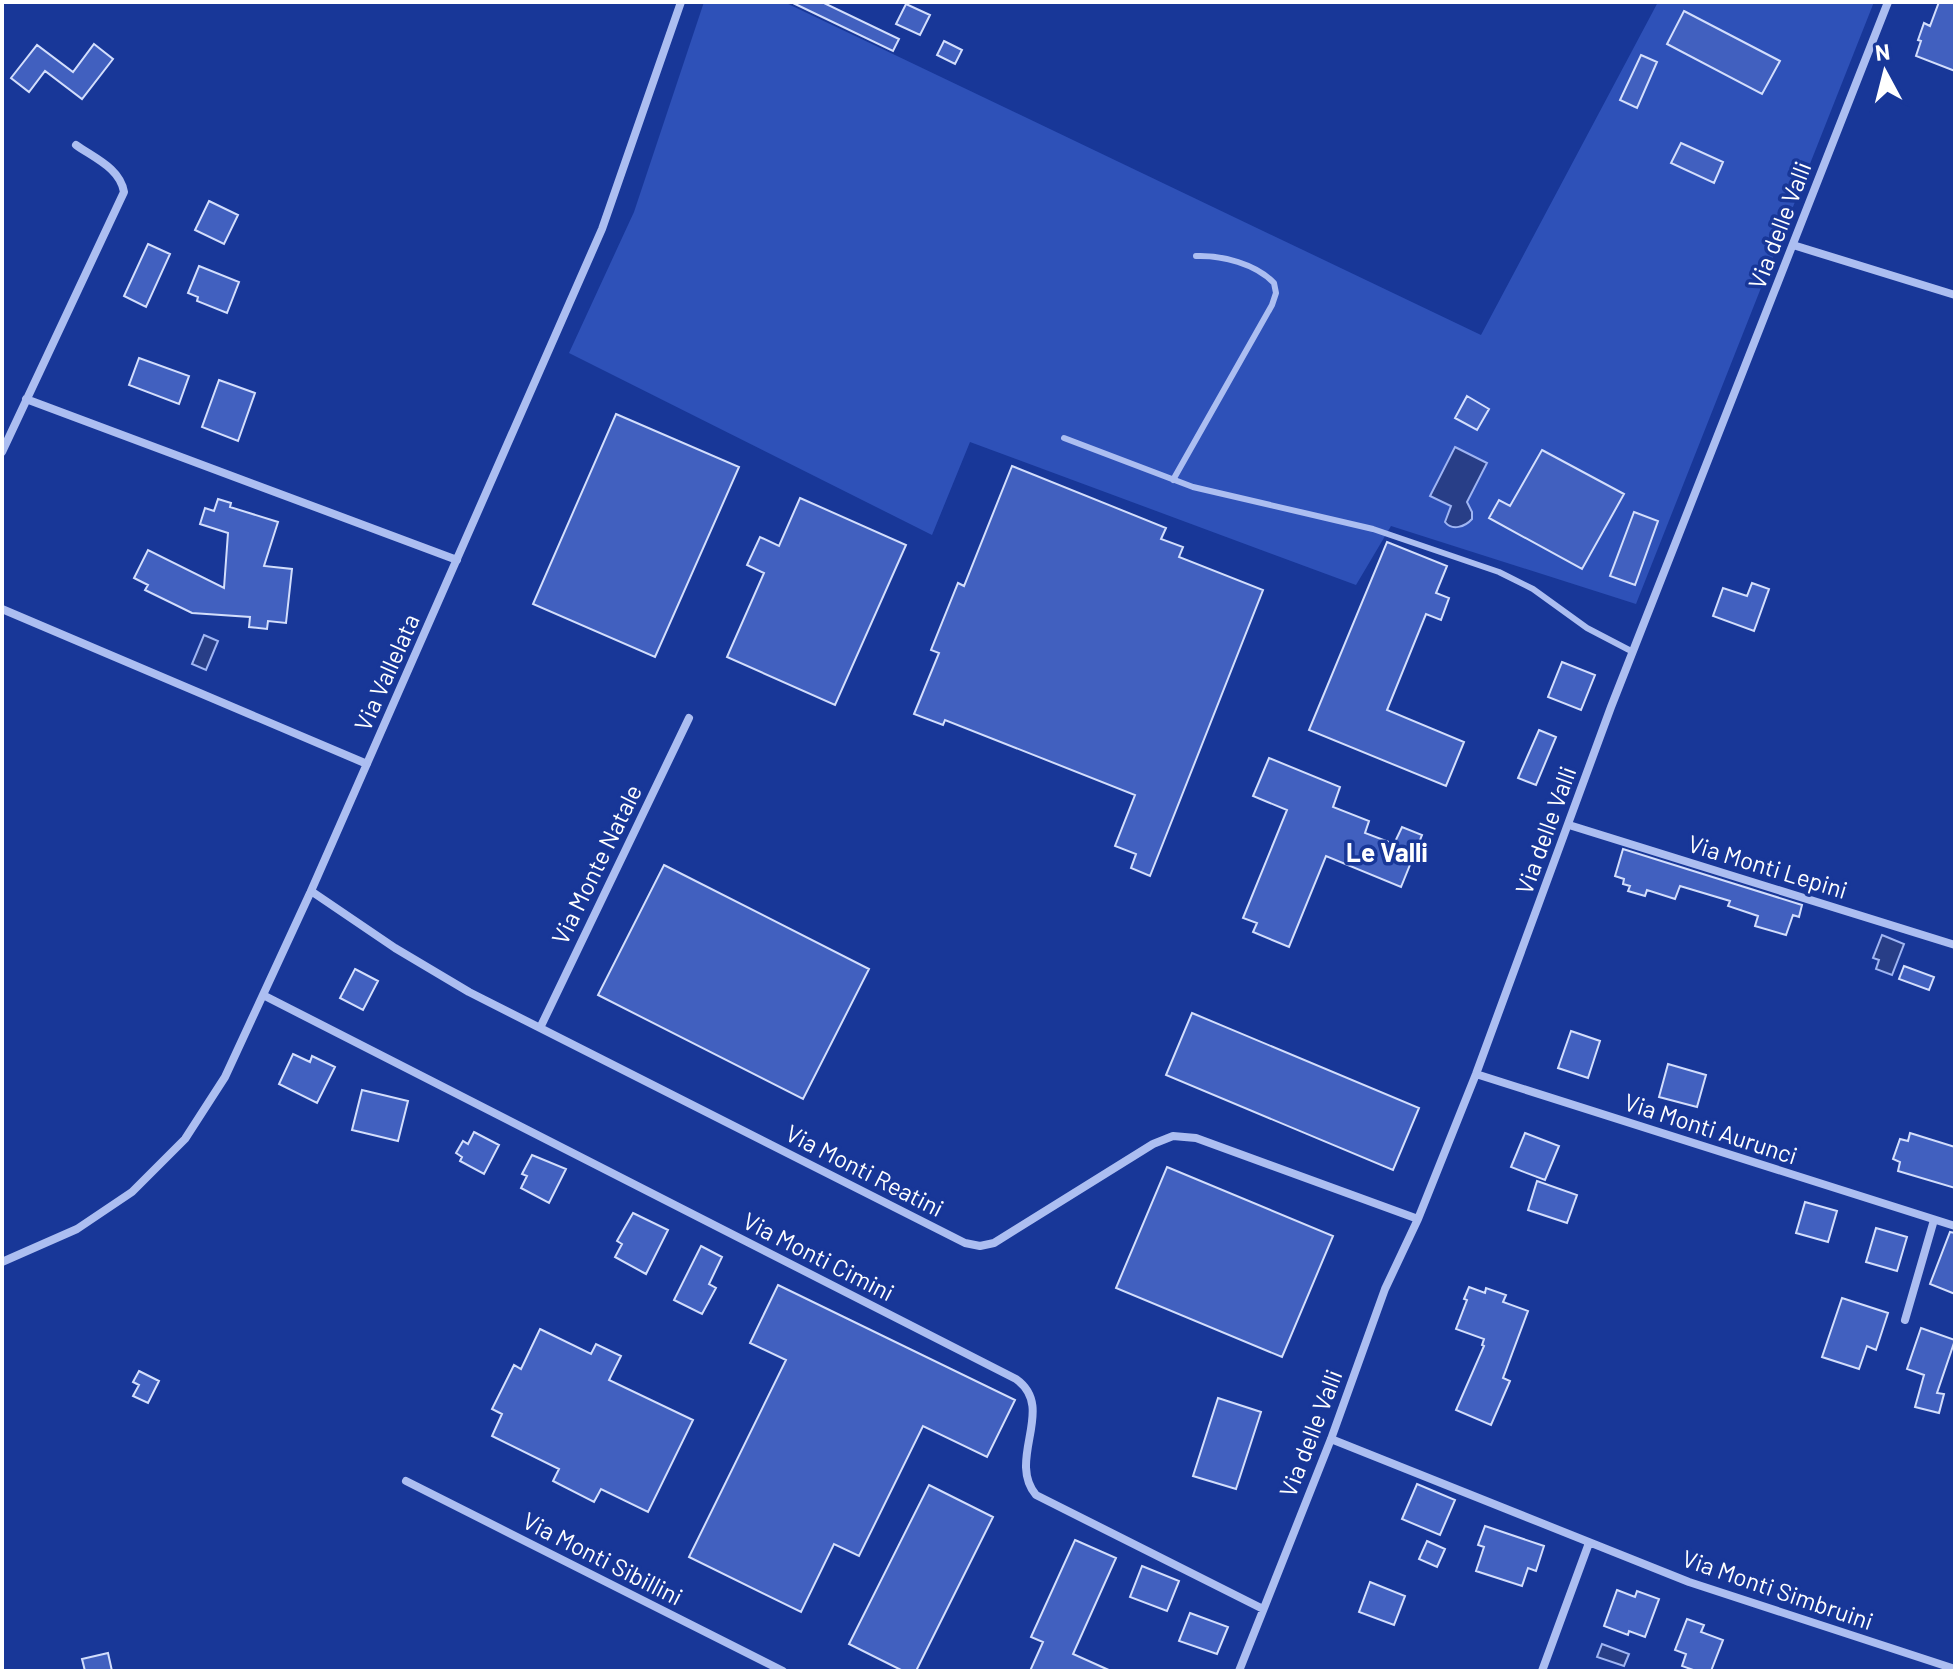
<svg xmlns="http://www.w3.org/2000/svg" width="1957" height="1673" viewBox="0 0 1957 1673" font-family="Barlow,sans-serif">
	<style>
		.green { fill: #2e51b8 }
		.water { fill: #283e87; stroke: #9fb5f3; stroke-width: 2 }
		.building { fill: #4160bf; stroke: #d3defc; stroke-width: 2 }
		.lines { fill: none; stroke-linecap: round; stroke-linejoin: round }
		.service { stroke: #acbef1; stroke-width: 6 }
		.minor { stroke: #acbef1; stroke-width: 8 }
		.labels { text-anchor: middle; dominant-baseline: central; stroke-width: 7; stroke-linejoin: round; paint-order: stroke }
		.street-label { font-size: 24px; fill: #fff; stroke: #183798 }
		.neighbourhood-label { font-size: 26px; font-weight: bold; fill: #fff; stroke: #183798 }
	</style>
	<rect width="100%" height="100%" fill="#183798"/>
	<path class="green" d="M704 2H784L1481 335 1658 2H1874L1636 604 1391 526 1356 585 970 442 932 535 569 353 634 212Z"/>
	<path class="water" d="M1455 447 1487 463 1467 502 1472 512V519C1465 527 1452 531 1445 522L1451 506 1430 496Z
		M204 635 218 641 206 670 192 664Z
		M1882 935 1904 944 1892 975 1876 969 1879 960 1873 958Z
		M1602 1644 1629 1654 1624 1666 1597 1657Z"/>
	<path class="building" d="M791 2H822L899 39 893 51Z
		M1939 2H1955V71L1916 56 1921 41 1918 40 1924 23 1930 26Z
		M906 4 930 15 920 35 896 24Z
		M1684 11 1780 61 1762 94 1667 44Z
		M944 41 962 50 955 64 937 55Z
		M94 44 113 59 82 99 45 71 29 92 11 78 37 45 73 72Z
		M1641 55 1657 62 1637 108 1620 100Z
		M1681 143 1723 162 1714 183 1671 163Z
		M209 201 238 215 224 244 195 230Z
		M148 244 170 254 146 307 124 296Z
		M199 266 239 282 227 313 197 301 198 297 188 293Z
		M139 358 189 376 179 404 129 385Z
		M219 380 255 393 238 441 202 427Z
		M1467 396 1489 409 1477 430 1455 418Z
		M616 414 739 467 655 657 533 604Z
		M1542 450 1624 494 1582 569 1489 518 1499 500 1510 506Z
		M1012 466 1166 528 1161 539 1183 547 1179 557 1263 590 1150 876 1131 868 1136 854 1115 846 1135 795 945 720 943 725 914 714 939 653 931 650 958 583 964 586Z
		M800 498 906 545 835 705 727 657 764 573 747 565 760 537 779 546Z
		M218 499 231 503 230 507 278 522 264 566 292 569 286 623 268 621 267 629 249 627 250 617 192 613 145 590 148 585 134 578 148 550 224 588 228 533 200 524 205 508 214 511Z
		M1634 512 1658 521 1635 585 1610 576Z
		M1387 542 1447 566 1436 593 1449 598 1441 620 1426 614 1387 710 1464 742 1446 786 1309 730Z
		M1752 583 1769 589 1754 631 1713 616 1723 588 1747 596Z
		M1562 662 1595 675 1581 710 1548 697Z
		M1539 730 1556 737 1536 785 1518 778Z
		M1269 758 1340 787 1333 807 1369 821 1365 833 1394 844 1402 827 1422 835 1401 887 1326 856 1289 947 1253 932 1257 923 1243 918 1287 810 1253 796Z
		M1623 849 1802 905 1799 917 1793 915 1786 935 1755 926 1758 916 1728 906 1730 901 1680 886 1675 899 1647 890 1645 896 1628 891 1630 886 1623 884 1624 879 1615 876Z
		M664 865 869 969 803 1099 598 995Z
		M1904 966 1934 977 1929 990 1899 979Z
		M355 969 378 981 363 1010 340 998Z
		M1192 1013 1419 1108 1393 1170 1166 1075Z
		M1571 1031 1600 1041 1588 1078 1558 1068Z
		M293 1054 310 1062 312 1056 335 1067 317 1103 279 1084Z
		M1668 1064 1706 1075 1697 1107 1659 1097Z
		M362 1090 408 1101 398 1141 352 1130Z
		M474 1132 499 1145 484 1174 460 1161 462 1157 456 1153 463 1141 468 1144Z
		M1525 1133 1559 1146 1545 1180 1511 1167Z
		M1910 1133 1955 1147V1188L1898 1171 1900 1162 1893 1159 1900 1139 1908 1141Z
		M532 1155 566 1169 549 1203 521 1188 527 1176 522 1174Z
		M1167 1167 1333 1236 1282 1357 1116 1288Z
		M1537 1181 1577 1195 1567 1223 1528 1210Z
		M1805 1202 1837 1211 1828 1242 1796 1233Z
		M633 1213 668 1230 646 1274 615 1257 622 1244 617 1241Z
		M1876 1228 1907 1237 1897 1271 1866 1262Z
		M1950 1232 1955 1233V1294L1930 1284Z
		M701 1246 722 1257 709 1284 716 1288 702 1314 674 1300Z
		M778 1285 1015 1400 987 1457 923 1426 859 1556 834 1544 801 1612 689 1557 786 1360 750 1343Z
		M1469 1287 1485 1293 1486 1288 1506 1295 1503 1302 1528 1311 1503 1378 1510 1381 1491 1425 1456 1410 1484 1346 1482 1345 1484 1339 1456 1329 1467 1300 1464 1299Z
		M1842 1298 1888 1313 1876 1350 1867 1346 1859 1369 1822 1357Z
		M1921 1328 1955 1340 1937 1393 1944 1394 1939 1413 1915 1407 1924 1375 1907 1369Z
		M540 1329 591 1354 596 1344 621 1356 609 1380 693 1420 648 1512 601 1489 594 1502 553 1481 559 1469 492 1436 502 1414 492 1409 514 1365 521 1369Z
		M139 1371 159 1381 148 1403 133 1396 139 1385 133 1382Z
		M1218 1398 1261 1412 1236 1489 1193 1476Z
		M1417 1484 1455 1500 1440 1535 1402 1519Z
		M929 1485 993 1517 916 1671H903L849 1644Z
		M1485 1526 1544 1546 1536 1571 1528 1568 1522 1586 1476 1571 1484 1547 1478 1545Z
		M1075 1540 1116 1558 1073 1654 1111 1671H1030L1043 1642 1031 1637Z
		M1427 1541 1445 1549 1437 1567 1419 1559Z
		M1142 1566 1179 1581 1167 1611 1130 1597Z
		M1370 1582 1405 1596 1394 1625 1359 1612Z
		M1617 1590 1635 1597 1637 1591 1659 1599 1645 1637 1629 1631 1628 1635 1604 1626Z
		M1190 1613 1228 1627 1217 1654 1179 1641Z
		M1687 1619 1704 1625 1701 1632 1723 1640 1711 1671H1696L1682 1666 1686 1654 1675 1650Z
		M108 1653 112 1671H85L82 1659Z"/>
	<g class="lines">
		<path class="service" d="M1064 438 1193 487 1373 529 1499 572 1533 589 1587 628 1633 652
			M1173 480 1272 305 1276 293 1274 283C1256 264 1222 255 1196 256"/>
		<path class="minor" d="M1793 245 1955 295
			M26 399 457 560
			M2 452 124 192C120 168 94 158 76 145
			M2 609 367 764
			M1569 825 1955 945
			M311 891 395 948 469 992 965 1243 980 1246 994 1243 1153 1144 1173 1136 1196 1138 1418 1219
			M263 995 1016 1379C1057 1408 1006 1459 1036 1495L1263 1609
			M540 1028 689 718
			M1476 1074 1955 1226
			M2 1262 77 1229 132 1192 185 1139 225 1077 311 891 602 229 681 2
			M1905 1320 1934 1220
			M1331 1439 1689 1582 1955 1669
			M406 1481 783 1671
			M1239 1671 1331 1439 1385 1289 1418 1219 1476 1074 1611 707 1888 2
			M1542 1671 1589 1543"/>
	</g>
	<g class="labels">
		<g class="street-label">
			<text transform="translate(1779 225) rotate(-69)">Via delle Valli</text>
			<text transform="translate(386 672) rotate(-66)">Via Vallelata</text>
			<text transform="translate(1545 830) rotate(-70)">Via delle Valli</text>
			<text transform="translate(596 864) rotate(-64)">Via Monte Natale</text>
			<text transform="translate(1768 866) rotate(17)">Via Monti Lepini</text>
			<text transform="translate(1711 1128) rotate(18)">Via Monti Aurunci</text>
			<text transform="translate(865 1170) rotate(27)">Via Monti Reatini</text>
			<text transform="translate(819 1256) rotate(27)">Via Monti Cimini</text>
			<text transform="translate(1310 1433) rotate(-69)">Via delle Valli</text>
			<text transform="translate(603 1558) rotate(27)">Via Monti Sibillini</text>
			<text transform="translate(1778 1589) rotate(19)">Via Monti Simbruini</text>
		</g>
		<g class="neighbourhood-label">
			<text x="1387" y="851">Le Valli</text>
		</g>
	</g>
	<rect width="1957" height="1673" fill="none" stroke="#ffffff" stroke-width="8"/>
	<g transform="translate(1885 72) rotate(353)" stroke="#183798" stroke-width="6" paint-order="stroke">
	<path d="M0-6L14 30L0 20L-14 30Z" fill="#ffffff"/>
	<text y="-12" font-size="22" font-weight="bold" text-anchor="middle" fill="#ffffff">N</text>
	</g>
</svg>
